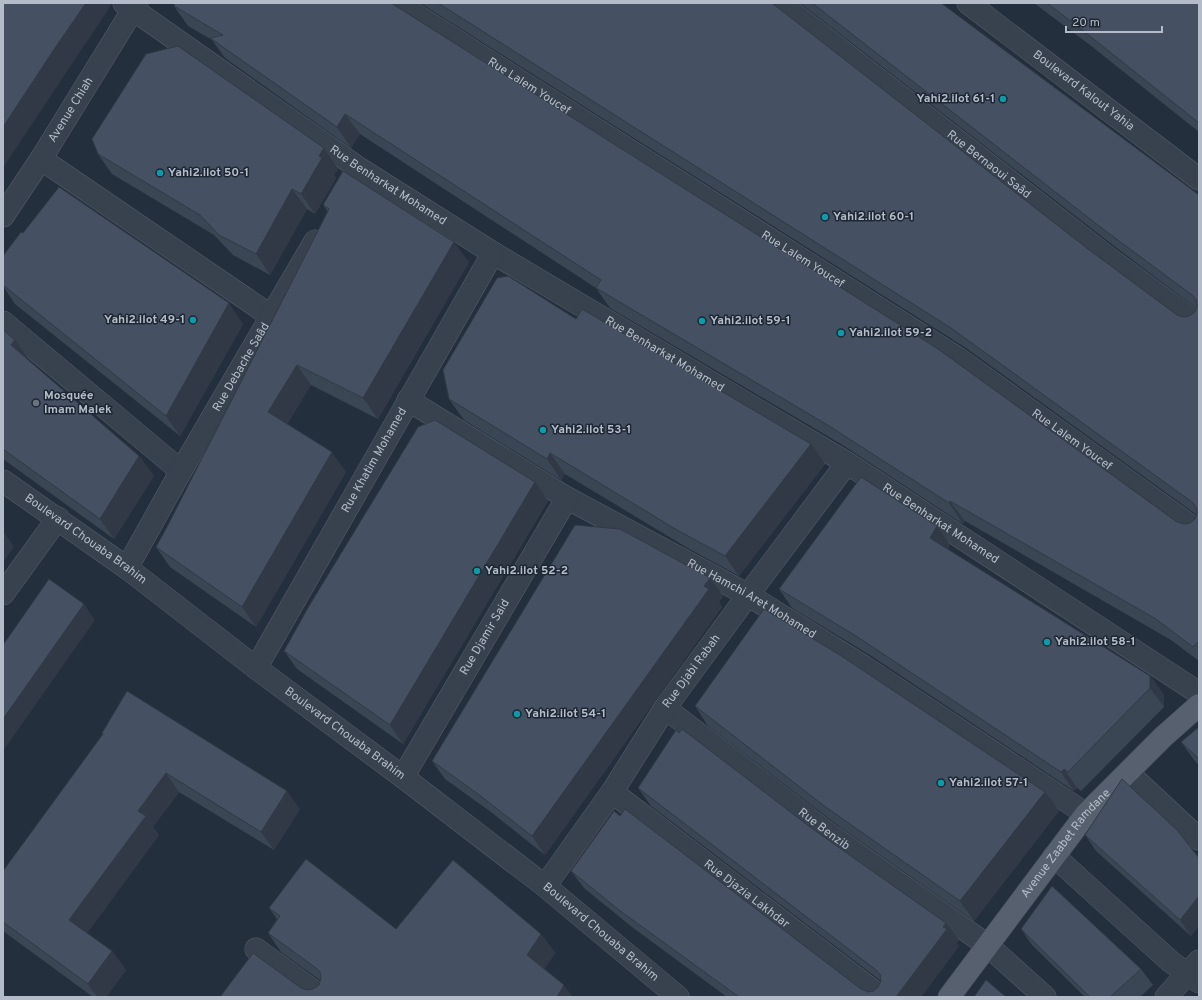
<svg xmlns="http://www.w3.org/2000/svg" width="1202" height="1000" viewBox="0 0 1202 1000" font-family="Overpass,sans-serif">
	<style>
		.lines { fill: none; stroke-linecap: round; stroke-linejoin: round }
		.minor-casing { stroke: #565f6c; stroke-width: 23 }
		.major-casing { stroke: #414a57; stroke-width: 23 }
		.minor { stroke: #38414e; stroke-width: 22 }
		.major { stroke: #56606e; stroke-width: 22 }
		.wall { fill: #3b4654 }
		.shaded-wall { fill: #303945 }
		.building { fill: #455162; stroke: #303945 }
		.culture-dot { fill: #0f9aa8; stroke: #1d2633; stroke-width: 1.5 }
		.worship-dot { fill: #6b7280; stroke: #1d2633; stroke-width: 1.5 }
		.labels { text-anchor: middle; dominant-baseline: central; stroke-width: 3; stroke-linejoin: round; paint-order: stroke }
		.street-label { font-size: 12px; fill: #b4bcc9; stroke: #1d2633 }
		.poi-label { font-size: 12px; font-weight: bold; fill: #b4bcc9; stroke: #1d2633; text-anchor: start }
	</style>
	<rect width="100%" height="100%" fill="#242f3e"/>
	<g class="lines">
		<g class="minor-casing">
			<g id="minor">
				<path id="s1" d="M124 3 357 167 493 253 847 463 1199 693"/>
				<path id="s2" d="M397 3 959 359 1199 532"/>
				<path id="s3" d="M780 3 1110 259 1199 325"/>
				<path id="s4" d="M968 3 1199 179"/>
				<path d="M41 159 271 316"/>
				<path id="s5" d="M3 216 41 159 137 3"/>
				<path d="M3 322 181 471"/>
				<path id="s6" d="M408 400 567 498 748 595 863 666 1086 814"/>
				<path id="s7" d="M3 481 127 568 256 668 403 777 545 886 678 997"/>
				<path id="s8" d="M127 568 181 471 315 241"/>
				<path d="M3 594 58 518"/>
				<path id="s9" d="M256 668 493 253"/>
				<path id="s10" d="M665 708 833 837 987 945 1045 997"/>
				<path d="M1128 773 1199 839"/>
				<path id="s11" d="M403 777 567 498"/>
				<path id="s12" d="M612 792 881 997"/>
				<path d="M1054 856 1171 962 1199 982"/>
				<path id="s13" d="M545 886 612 792 665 708 748 595 847 463"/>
				<path d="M256 949 322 997"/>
				<path d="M1166 997 1199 961"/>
			</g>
		</g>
		<g class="major-casing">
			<g id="major">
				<path id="s14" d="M949 997 1086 814 1163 737 1199 705"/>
			</g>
		</g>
		<use href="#minor" class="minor"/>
		<use href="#major" class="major"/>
	</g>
	<path class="wall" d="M420 3H772L1088 249 1177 315 1184 317 1189 316 1195 312 1196 308 1118 249 800 3H941L1199 195V661L1171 640 965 521 963 524 841 444 610 308 596 288 360 134 351 148 225 58 212 40 188 26 174 6 1177 522 1184 524 1190 523 1195 519 1197 515 966 348Z
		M1034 3H1199V132L1090 45Z
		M324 148 338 169 334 175 336 178 315 214 307 209 270 275 233 255 214 235 112 174 98 154Z
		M323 205 469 262 378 419 311 385 287 424 346 472 256 627 170 567 156 547 167 527 328 212Z
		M23 233 243 324 180 436 15 304 3 286V256Z
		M576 319 825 464 739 576 691 550 565 474 561 480 464 420 449 399Z
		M3 330 15 340 29 361 139 456 154 476 114 539 3 459Z
		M535 482 548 501 403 744 297 669 284 651Z
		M937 526 950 545 948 549 1150 676 1164 695V707L1081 791 1077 788 1074 791 870 655 792 608 779 589Z
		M723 596 719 602 722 607 545 855 491 812 445 779 432 761Z
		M695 706 1059 811 974 921 840 827 708 726Z
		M1199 727V765L1195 761 1181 742Z
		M102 733 300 809 274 850 179 792 153 827 159 835 87 933 112 951 126 970 106 997H93L3 931V871L103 734Z
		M638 788 959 940 956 943 959 946 921 997H727L632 927 584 888 571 871 868 992 874 991 878 987 881 981 651 806Z
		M1085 835 1199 858V926L1191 936 1096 851Z
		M269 908 396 929 541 934 555 953 544 969 564 985 220 997 301 988 307 990 313 989 319 985 320 980 281 952 268 933 277 919Z
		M1021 929 1141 969 1153 985 1140 997H1085L1032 945Z"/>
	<path class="shaded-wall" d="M86 3H112L104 16 69 68 3 168V127L55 48Z
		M345 114 360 134 351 148 337 127Z
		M324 148 338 169 334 175 336 178 315 214 301 194 319 156Z
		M292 189 307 209 270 275 256 254Z
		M454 242 469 262 378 419 363 398Z
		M229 303 243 324 180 436 166 416Z
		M15 340 30 361 25 366 11 345Z
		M297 365 311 385 282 433 268 412Z
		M811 444 825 464 739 576 725 556Z
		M332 452 346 472 256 627 242 607Z
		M550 453 565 474 561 480 547 459Z
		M139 456 154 476 114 539 100 519Z
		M535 482 548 501 403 744 390 725Z
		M950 501 965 521 963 524 949 503Z
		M937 526 950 545 943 557 930 538Z
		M3 531 14 547 3 562Z
		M710 578 723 596 719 602 722 607 545 855 532 836 704 586Z
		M84 604 95 620 3 751V719Z
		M1150 676 1164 695V707L1150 688Z
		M1064 769 1077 788 1074 791 1061 772Z
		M166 773 179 792 153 827 159 835 83 939 69 920 138 811Z
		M287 791 300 809 274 850 261 832Z
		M1045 792 1059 811 974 921 960 901Z
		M1199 896V926L1191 936 1180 920Z
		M946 923 959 940 956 943 959 946 921 997H896Z
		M541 934 555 953 541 974 527 955Z
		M112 951 126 970 106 997H97L88 984Z
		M564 985 573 997H557Z"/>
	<path class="building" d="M3 3H86L55 48 3 127Z
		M175 3H391L938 349 1177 522 1184 524 1190 523 1195 519 1197 513 1196 507 1192 502 951 328 438 3H772L1088 249 1177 315 1184 317 1189 316 1195 312 1197 306 1196 299 1192 295 1103 229 812 3H941L1199 195V641L1193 647 1156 619 950 501 949 503 826 424 596 288 601 280 345 114 337 127 210 38 223 35 174 6Z
		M1047 3H1199V123L1076 25Z
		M178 46 324 148 319 156 322 158 301 194 292 189 256 254 219 235 200 215 98 154 92 139 146 54Z
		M343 171 454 242 363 398 297 365 268 412 332 452 242 607 156 547 167 527 329 209 323 205Z
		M59 187 229 303 166 416 3 285V256L21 232 23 233Z
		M508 276 576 319 582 309 811 444 725 556 677 530 550 453 547 459 449 399 443 370 497 278Z
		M3 330 15 340 11 345 139 456 100 519 3 449Z
		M435 420 535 482 390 725 284 651 309 606 418 427Z
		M861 477 937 526 930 538 1150 676V688L1068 772 1064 769 1061 772 856 636 779 589Z
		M575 525 620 529 710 578 704 586 709 589 532 836 478 794 432 761Z
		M49 579 84 604 3 719V645Z
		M764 609 843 657 1045 792 960 901 827 808 695 706Z
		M127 691 287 791 261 832 166 773 138 811 146 816 69 920 112 951 88 984 3 922V871L103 734 102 733Z
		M1199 727V759L1181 742Z
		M682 729 814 830 946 923 943 927 947 929 896 997H739L619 910 571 871 614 811 620 816 625 809 861 989 868 992 874 991 878 987 881 981 880 974 876 970 638 788 676 730 679 733Z
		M1122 779 1177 830 1199 858V896L1180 920 1085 835Z
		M306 859 396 929 453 860 541 934 527 955 564 985 557 997H220L253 953 301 988 307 990 313 989 319 985 321 978 320 972 316 968 268 933 280 916 269 908Z
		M1052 886 1141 969 1110 997H1090L1021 929Z
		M986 980 1006 997H974Z"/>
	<g class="culture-dot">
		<circle cx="1003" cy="99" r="4"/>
		<circle cx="160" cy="173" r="4"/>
		<circle cx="825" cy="217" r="4"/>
		<circle cx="193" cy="320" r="4"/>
		<circle cx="702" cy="321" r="4"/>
		<circle cx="841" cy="333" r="4"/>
		<circle cx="543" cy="430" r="4"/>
		<circle cx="477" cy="571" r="4"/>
		<circle cx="1047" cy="642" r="4"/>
		<circle cx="517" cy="714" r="4"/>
		<circle cx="941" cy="783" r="4"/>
	</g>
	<circle class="worship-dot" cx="36" cy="403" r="4"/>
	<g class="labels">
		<g class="street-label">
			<text stroke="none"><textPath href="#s2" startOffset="156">Rue Lalem Youcef</textPath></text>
			<text stroke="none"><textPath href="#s4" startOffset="145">Boulevard Kalout Yahia</textPath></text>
			<text stroke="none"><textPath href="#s5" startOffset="126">Avenue Chiah</textPath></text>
			<text stroke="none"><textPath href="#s3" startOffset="264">Rue Bernaoui Saâd</textPath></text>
			<text stroke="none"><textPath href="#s1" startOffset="321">Rue Benharkat Mohamed</textPath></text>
			<text stroke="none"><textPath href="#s2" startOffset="480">Rue Lalem Youcef</textPath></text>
			<text stroke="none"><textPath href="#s1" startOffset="645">Rue Benharkat Mohamed</textPath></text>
			<text stroke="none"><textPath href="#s8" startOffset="231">Rue Debache Saâd</textPath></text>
			<text stroke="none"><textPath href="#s2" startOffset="804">Rue Lalem Youcef</textPath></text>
			<text stroke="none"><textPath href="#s9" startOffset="239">Rue Khatim Mohamed</textPath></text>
			<text stroke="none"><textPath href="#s1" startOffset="969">Rue Benharkat Mohamed</textPath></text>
			<text stroke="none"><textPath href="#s7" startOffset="101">Boulevard Chouaba Brahim</textPath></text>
			<text stroke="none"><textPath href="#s6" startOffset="397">Rue Hamchi Aret Mohamed</textPath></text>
			<text stroke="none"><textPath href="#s11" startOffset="162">Rue Djamir Said</textPath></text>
			<text stroke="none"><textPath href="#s13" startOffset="260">Rue Djabi Rabah</textPath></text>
			<text stroke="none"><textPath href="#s7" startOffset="425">Boulevard Chouaba Brahim</textPath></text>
			<text stroke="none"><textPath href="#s10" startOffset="200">Rue Benzib</textPath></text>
			<text stroke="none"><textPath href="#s14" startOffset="193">Avenue Zaabet Ramdane</textPath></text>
			<text stroke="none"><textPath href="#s12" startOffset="169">Rue Djazia Lakhdar</textPath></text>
			<text stroke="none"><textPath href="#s7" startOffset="749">Boulevard Chouaba Brahim</textPath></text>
		</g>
		<g class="poi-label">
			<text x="995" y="99" text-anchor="end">Yahi2.ilot 61-1</text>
			<text x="168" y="173">Yahi2.ilot 50-1</text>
			<text x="833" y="217">Yahi2.ilot 60-1</text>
			<text x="185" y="320" text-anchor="end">Yahi2.ilot 49-1</text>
			<text x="710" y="321">Yahi2.ilot 59-1</text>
			<text x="849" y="333">Yahi2.ilot 59-2</text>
			<text x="44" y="396">Mosquée<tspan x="44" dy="14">Imam Malek</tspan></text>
			<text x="551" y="430">Yahi2.ilot 53-1</text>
			<text x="485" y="571">Yahi2.ilot 52-2</text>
			<text x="1055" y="642">Yahi2.ilot 58-1</text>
			<text x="525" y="714">Yahi2.ilot 54-1</text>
			<text x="949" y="783">Yahi2.ilot 57-1</text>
		</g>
	</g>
	<rect width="1202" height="1000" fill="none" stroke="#b4bcc9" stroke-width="8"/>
	<path d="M1066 26v6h96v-6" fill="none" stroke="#b4bcc9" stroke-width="2"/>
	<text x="1072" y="26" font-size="12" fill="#b4bcc9" stroke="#1d2633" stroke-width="3" paint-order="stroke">20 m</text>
</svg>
